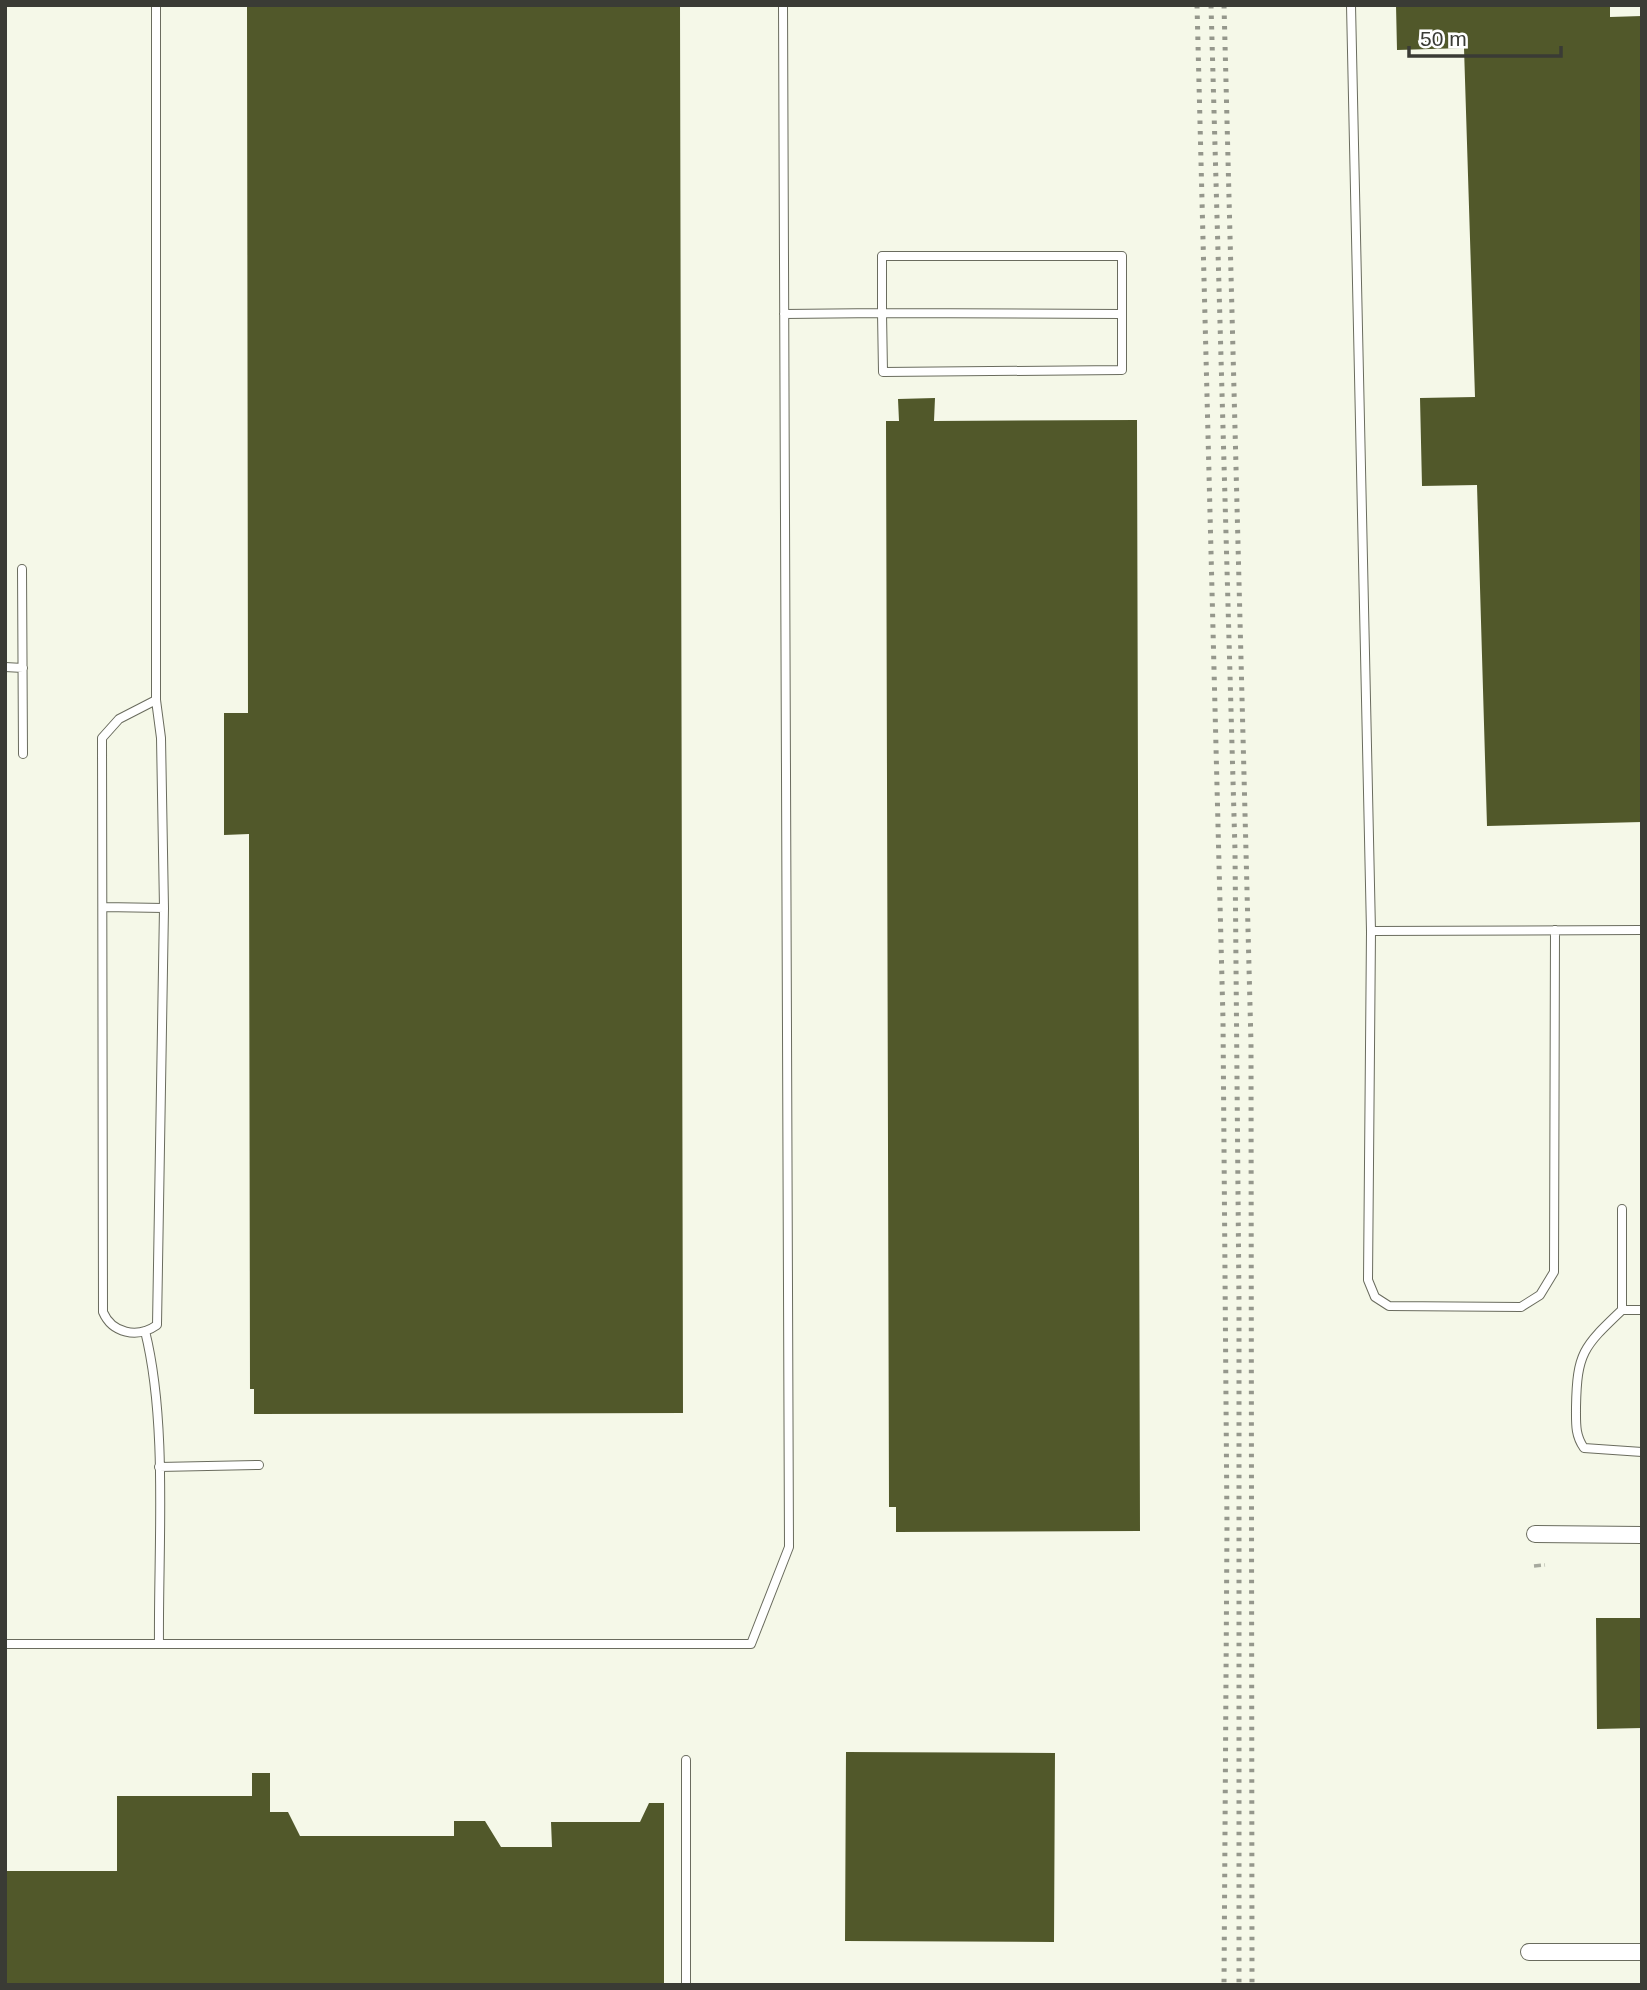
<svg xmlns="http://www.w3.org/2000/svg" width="1647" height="1990" viewBox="0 0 1647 1990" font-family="Helvetica,sans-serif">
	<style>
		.building { fill: #51582a }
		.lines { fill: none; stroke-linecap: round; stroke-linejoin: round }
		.lane-casing { stroke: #6a6c5e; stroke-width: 10 }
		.street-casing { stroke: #6a6c5e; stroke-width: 18 }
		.path { stroke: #a7aa9e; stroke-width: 3.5; stroke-dasharray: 7 3.5; stroke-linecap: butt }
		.lane { stroke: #fff; stroke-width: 8 }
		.street { stroke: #fff; stroke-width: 16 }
		.rail { stroke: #95978c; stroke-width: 5; stroke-dasharray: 3.5 7; stroke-linecap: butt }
	</style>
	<rect width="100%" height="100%" fill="#f5f8e8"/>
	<path class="building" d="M247 5H680L683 1413 254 1414V1389H250L249 834 224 835V713H248Z
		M1396 5H1610V17L1642 16V822L1487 826 1477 485 1422 486 1420 398 1475 397 1464 48 1397 50Z
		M935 398 934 421 1137 420 1140 1531 896 1532V1507H889L886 421H899L898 399Z
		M1596 1618H1642V1728L1597 1729Z
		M846 1752 1055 1753 1054 1942 845 1941Z
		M252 1773H270V1812H288L300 1836H454V1821H485L501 1847H552L551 1822H640L649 1803H664V1985H6V1871H117V1796H252Z"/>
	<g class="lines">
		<g class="lane-casing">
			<path id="lane" d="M156 5V700L161 738 164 908 157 1325C137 1339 112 1333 103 1312L102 738 119 719 156 700
				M1351 5 1371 931 1642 930
				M784 314 882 313V256H1122V370L883 372 882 313 1122 314
				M22 569 23 754
				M5 667 23 668
				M103 907 164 908
				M1371 931 1368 1280 1375 1297 1389 1306 1521 1307 1540 1295 1554 1272 1555 930
				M1622 1209V1310
				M1642 1310H1622C1583 1347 1577 1353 1576 1407 1576 1424 1575 1435 1584 1448L1642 1452
				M145 1331C168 1423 158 1547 159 1644
				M159 1467 259 1465
				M5 1644H751L789 1547 783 5
				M686 1760V1985"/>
		</g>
		<g class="street-casing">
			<path id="street" d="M1535 1534 1642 1535
				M1529 1952H1642"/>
		</g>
		<path class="path" d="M1534 1566 1545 1565"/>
		<use href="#lane" class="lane"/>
		<use href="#street" class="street"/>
		<path class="rail" d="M1197 5 1223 1020 1227 1526 1224 1985
			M1211 5 1235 851 1239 1304V1985
			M1224 5 1251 1044 1252 1985"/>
	</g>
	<rect width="1647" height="1990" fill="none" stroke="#3a3b35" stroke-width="14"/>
	<path d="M1409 46v10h152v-10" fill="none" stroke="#3a3b35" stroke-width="3.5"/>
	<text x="1420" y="46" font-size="21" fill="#3a3b35" stroke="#ffffff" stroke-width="5" paint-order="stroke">50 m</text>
</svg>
